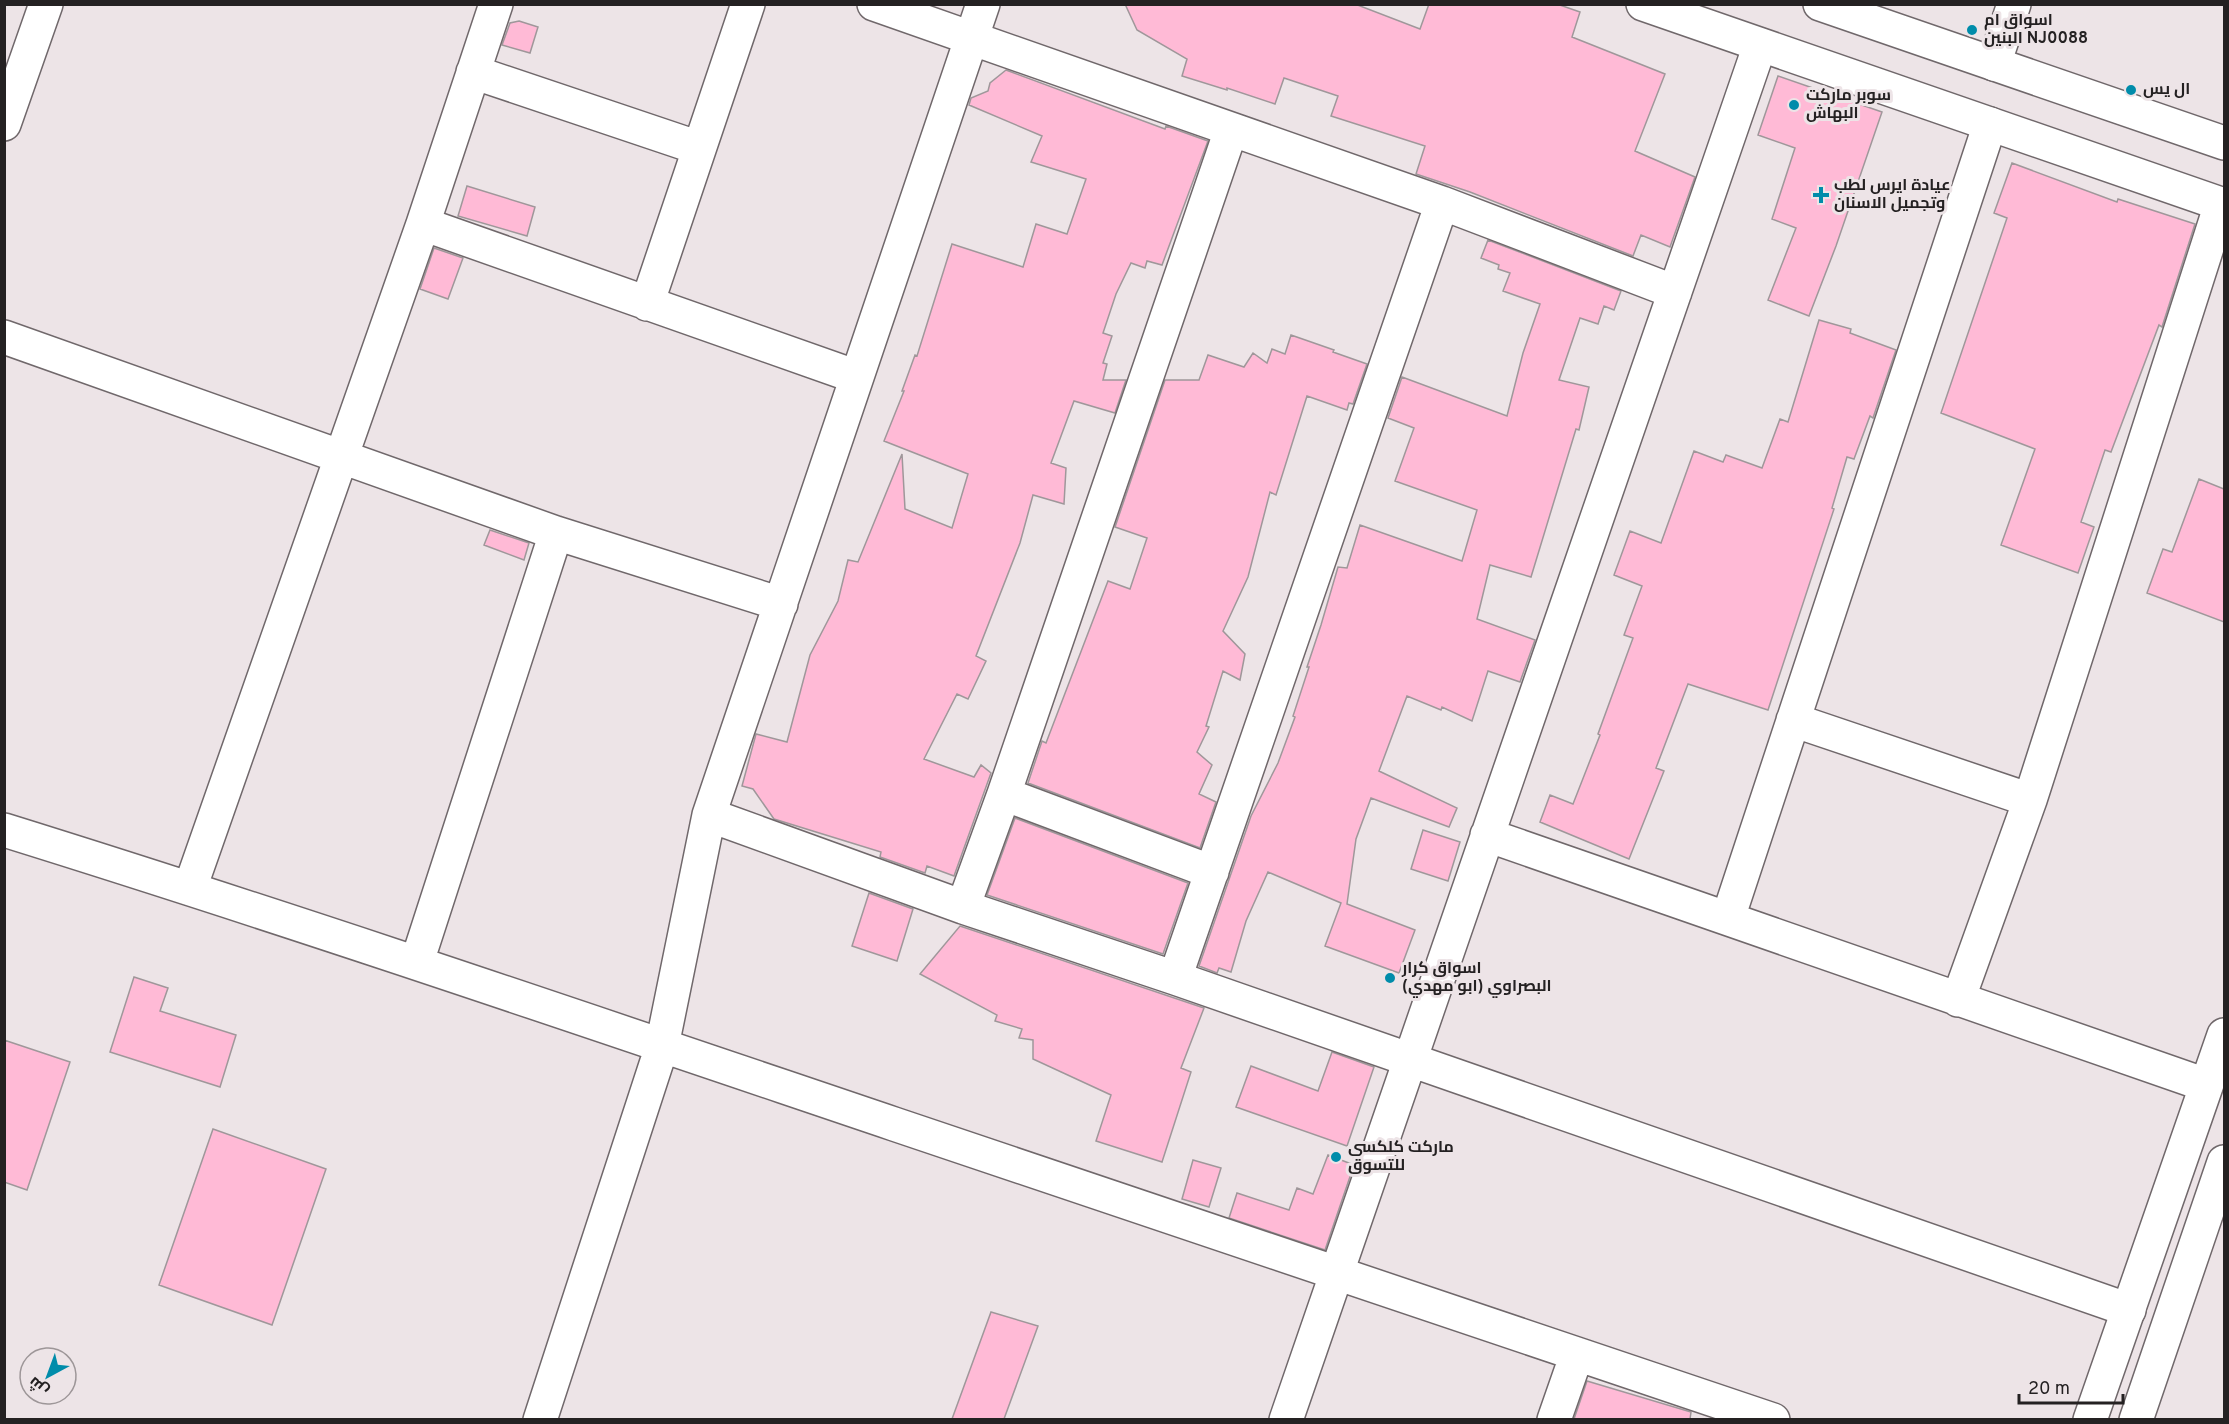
<svg xmlns="http://www.w3.org/2000/svg" width="2229" height="1424" viewBox="0 0 2229 1424" font-family="Overpass,Cairo,sans-serif">
	<style>
		.building { fill: #ffbad6; stroke: #9f979a; stroke-width: 1.5 }
		.lines { fill: none; stroke-linecap: round; stroke-linejoin: round }
		.street-casing { stroke: #70686b; stroke-width: 36 }
		.secondary-casing { stroke: #70686b; stroke-width: 36 }
		.street { stroke: #fff; stroke-width: 33 }
		.secondary { stroke: #fff; stroke-width: 33 }
		.poi-dot { fill: #008caa; stroke: #ede4e7; stroke-width: 2 }
		.labels { text-anchor: middle; dominant-baseline: central; stroke-width: 6; stroke-linejoin: round; paint-order: stroke }
		.poi-label { font-size: 16px; font-weight: bold; fill: #242122; stroke: #ede4e7; text-anchor: start }
	</style>
	<rect width="100%" height="100%" fill="#ede4e7"/>
	<path class="building" d="M1125 4H1355L1420 29 1429 4H1557L1580 12 1572 37 1665 74 1635 151 1695 177 1670 247 1641 235 1633 256 1470 192 1416 174 1425 146 1331 116 1338 96 1284 78 1275 104 1227 88V90L1182 76 1187 59 1137 30Z
		M519 21 538 27 530 53 502 45 510 23Z
		M1006 70 1165 129 1166 126 1208 141 1162 265 1147 261 1145 268 1131 263 1116 294 1103 333 1112 336 1103 363 1107 364 1103 380H1126L1115 413 1074 401 1051 463 1066 468 1064 504 1033 495 1020 543 976 656 986 661 968 699 957 694 924 759 974 777 981 765 991 773 954 876 927 866 925 873 880 857 881 852 774 819 753 789 742 786 756 734 787 742 810 655 838 601 848 560 858 562 902 454 905 509 952 528 968 474 884 441 904 391H902L915 355 917 356 952 244 1023 267 1036 224 1067 234 1086 179 1031 162 1042 136 969 105 971 98 988 91 990 83Z
		M1778 76 1882 112 1836 246 1809 316 1768 300 1796 228 1772 219 1795 148 1758 135Z
		M2012 163 2117 202 2118 199 2195 224 2162 327 2159 325 2111 452 2105 450 2081 522 2094 527 2078 573 2001 545 2035 449 1941 413 2007 218 1994 213Z
		M467 186 535 207 527 236 458 216Z
		M1488 240 1621 291 1614 310 1604 306 1598 324 1580 318 1559 380 1589 387 1579 430 1576 429 1531 577 1490 565 1477 619 1535 640 1520 682 1488 671 1472 721 1442 707 1441 710 1407 696 1379 771 1457 808 1449 827 1371 798 1356 839 1347 904 1415 930 1399 973 1325 946 1341 903 1268 872 1246 921 1231 972 1219 968 1217 973 1199 966 1251 816 1278 763 1295 717 1293 716 1309 667H1307L1321 625 1338 567 1347 568 1360 525 1462 561 1477 510 1395 481 1414 428 1388 418 1402 377 1507 416 1523 353 1540 304 1503 291 1510 273 1498 269 1499 265 1481 258Z
		M434 248 463 258 448 299 420 289Z
		M1819 320 1851 329 1850 333 1896 350 1873 418 1870 416 1854 459 1847 457 1832 508 1834 509 1768 710 1688 684 1656 768 1664 771 1629 859 1540 822 1550 795 1573 804 1600 735 1598 734 1633 638 1624 635 1642 586 1614 575 1630 531 1661 543 1694 451 1723 462 1726 455 1762 468 1780 419 1788 422Z
		M1291 335 1334 350 1333 352 1367 364 1353 404 1349 403 1347 410 1307 396 1276 495 1270 492 1248 577 1223 631 1245 654 1240 680 1223 671 1206 726 1209 727 1197 752 1212 765 1199 794 1216 802 1200 848 1028 783 1042 741 1046 743 1108 581 1130 589 1147 538 1115 527 1165 380H1199L1208 355 1244 367 1253 353 1267 363 1272 349 1285 354Z
		M2199 479 2224 489V622L2147 593 2163 549 2172 552Z
		M490 530 529 543 524 560 484 545Z
		M1015 818 1188 883 1163 954 987 895Z
		M1423 830 1460 842 1448 881 1411 869Z
		M869 893 913 909 897 961 852 946Z
		M960 926 1204 1008 1181 1068 1191 1072 1162 1162 1096 1141 1111 1095 1033 1059V1040L1019 1038 1022 1029 995 1021 997 1015 920 974Z
		M134 977 168 988 160 1011 236 1035 220 1087 110 1052Z
		M4 1040 70 1062 27 1190 4 1182Z
		M1332 1052 1374 1067 1347 1146 1236 1107 1251 1066 1318 1091Z
		M213 1129 326 1169 272 1325 159 1285Z
		M1328 1155 1354 1165 1325 1250 1229 1218 1237 1193 1289 1210 1297 1188 1313 1194Z
		M1193 1160 1221 1168 1209 1207 1182 1199Z
		M991 1312 1038 1326 1004 1419H952Z
		M1587 1381 1691 1412 1690 1419H1574Z"/>
	<g class="lines">
		<g class="street-casing">
			<path id="street" d="M874 4 1442 203 1675 292
				M1994 64 2014 4
				M473 72 699 148
				M4 124 46 4
				M423 224 857 377
				M647 304 748 4
				M4 337 556 533 781 604
				M1793 720 2030 800
				M1004 794 1212 872
				M709 815 963 907 1175 978 2129 1310
				M4 830C303 923 598 1024 894 1124 1186 1224 1479 1322 1773 1420
				M1487 835 2206 1085
				M190 888 423 224 496 4
				M963 907 1004 794 1231 130
				M1728 918 1990 124
				M417 962 556 533
				M1175 978 1442 203
				M1958 1000 2030 800 2221 204
				M540 1420 662 1046 709 815 983 4
				M1286 1420 1760 45
				M1554 1420 1577 1354"/>
		</g>
		<g class="secondary-casing">
			<path id="secondary" d="M1643 4 2224 205
				M1820 4 2224 143
				M2090 1420 2224 1035
				M2136 1420 2224 1162"/>
		</g>
		<use href="#street" class="street"/>
		<use href="#secondary" class="secondary"/>
	</g>
	<g class="poi-dot">
		<circle cx="1972" cy="30" r="6"/>
		<circle cx="2131" cy="90" r="6"/>
		<circle cx="1794" cy="105" r="6"/>
		<path d="M1818 186h6v6h6v6h-6v6h-6v-6h-6v-6h6z"/>
		<circle cx="1390" cy="978" r="6"/>
		<circle cx="1336" cy="1157" r="6"/>
	</g>
	<g class="labels">
		<g class="poi-label">
			<text x="1984" y="21">اسواق ام<tspan x="1984" dy="18">البنين NJ0088</tspan></text>
			<text x="2143" y="90">ال يس</text>
			<text x="1806" y="96">سوبر ماركت<tspan x="1806" dy="18">البهاش</tspan></text>
			<text x="1834" y="186">عيادة ايرس لطب<tspan x="1834" dy="18">وتجميل الاسنان</tspan></text>
			<text x="1402" y="969">اسواق كرار<tspan x="1402" dy="18">البصراوي (ابو مهدي)</tspan></text>
			<text x="1348" y="1148">ماركت كلكسي<tspan x="1348" dy="18">للتسوق</tspan></text>
		</g>
	</g>
	<rect width="2229" height="1424" fill="none" stroke="#242122" stroke-width="12"/>
	<g transform="translate(48 1376) rotate(221)"><circle r="28" fill="#ede4e7" stroke="#9d9698" stroke-width="1.5"/>
	<path d="M0-4.5L10 22L0 15L-10 22Z" fill="#008caa"/>
	<text y="-9" font-size="16" font-weight="bold" text-anchor="middle" fill="#242122">ش</text>
	</g>
	<path d="M2019 1394v9h104v-9" fill="none" stroke="#242122" stroke-width="3"/>
	<text x="2028" y="1394" font-size="18" fill="#242122" stroke="#ede4e7" stroke-width="4.5" paint-order="stroke">20 m</text>
</svg>
